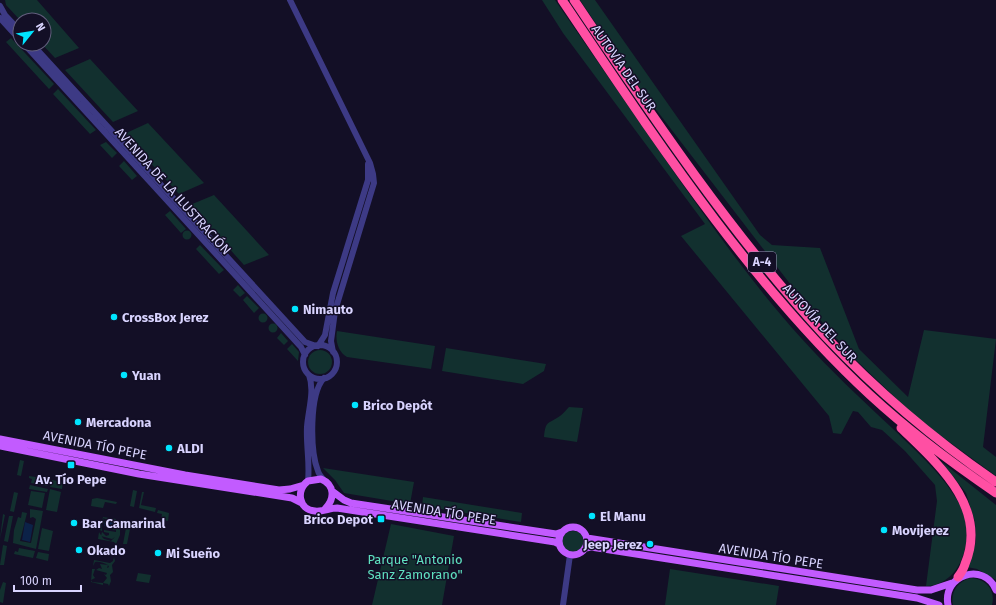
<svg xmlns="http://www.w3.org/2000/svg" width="996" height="605" viewBox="0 0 996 605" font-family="'Fira Sans',sans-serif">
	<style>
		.green { fill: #12302f }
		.water { fill: #0c2248 }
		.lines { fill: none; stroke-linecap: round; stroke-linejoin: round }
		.tertiary { stroke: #3d3a85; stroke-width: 6 }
		.primary { stroke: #c25bff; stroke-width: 7 }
		.motorway { stroke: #ff4fa3; stroke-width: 9 }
		.poi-dot { fill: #00e5ff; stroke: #130f26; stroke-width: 1.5 }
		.labels { text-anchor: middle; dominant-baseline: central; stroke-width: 3; stroke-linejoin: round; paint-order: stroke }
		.shield { fill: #130f26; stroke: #9e99be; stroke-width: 1 }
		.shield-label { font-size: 12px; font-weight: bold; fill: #d9d4ff }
		.street-label { font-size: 13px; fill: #d9d4ff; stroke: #130f26 }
		.poi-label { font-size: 13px; font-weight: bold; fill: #d9d4ff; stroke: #130f26; text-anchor: start }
		.park-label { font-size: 13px; fill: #5fe0c0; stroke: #130f26 }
	</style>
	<rect width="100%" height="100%" fill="#130f26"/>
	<path class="green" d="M5 0H37L79 48 55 58 42 44H44V20H20L6 5Z
		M542 0H555C593 55 631 110 669 165 711 225 753 285 802 339 830 370 861 399 891 427 916 451 945 476 961 507 975 535 963 585 926 586L937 501 935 485 905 451 882 430 871 427 858 412 853 411 841 434 833 433 829 416 681 236 705 224 563 33Z
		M580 0H595L760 235 772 245 820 248 859 349 908 397 924 330 996 339 983 447 996 457V476L918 419 857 361 804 302 641 90Z
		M11 38 54 84 49 89 6 42Z
		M90 59 138 111 113 122 65 70Z
		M58 89 96 130 90 134 53 94Z
		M148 123 204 183 179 194 124 134Z
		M106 142 117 153 112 158 100 145Z
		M124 161 137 176 132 180 119 166Z
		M214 195 269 255 244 265 190 205Z
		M170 211 186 229 181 233 165 215Z
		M182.5 235a4.5 4.5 0 1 1 9 0a4.5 4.5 0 1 1-9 0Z
		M200 245 224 270 219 274 196 249Z
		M238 285 245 293 240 297 233 290Z
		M247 296 259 308 254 313 243 300Z
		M258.5 318a4.5 4.5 0 1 1 9 0a4.5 4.5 0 1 1-9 0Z
		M268.5 328a4.5 4.5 0 1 1 9 0a4.5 4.5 0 1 1-9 0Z
		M337 331 435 346 431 369 347 357C338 352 335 340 337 331Z
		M281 333 288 341 284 345 277 338Z
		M292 344 299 352 298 361 287 349Z
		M446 348 546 364 544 371 523 384 442 371Z
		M308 362a12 12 0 1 1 24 0a12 12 0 1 1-24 0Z
		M569 407 583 408 577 442 544 437C546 420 547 425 560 416 564 413 566 410 569 407Z
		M20 460 24 461 21 476 17 475Z
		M942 462 996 505V580L977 569 967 567 976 542 975 522 966 493Z
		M323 468 414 482 410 504 344 493 335 480Z
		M29 476 49 479 47 486 31 483 32 479 29 478Z
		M52 480 63 482 62 489 50 487Z
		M30 485 48 489 47 492 29 489Z
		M50 489 61 492 57 512 46 510Z
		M133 490 137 491 134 507 130 506Z
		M31 491 45 493 42 508 28 505Z
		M14 492 18 493 14 512 10 511Z
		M142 492H144L141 505 156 508 155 512 139 508Z
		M423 497 522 513 521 522 422 506Z
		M97 498 117 502 116 504 105 502 103 508 91 506 92 499Z
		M30 509 43 511 36 549 13 543 14 530 18 517 21 518 22 512 27 513 20 541 31 543 36 519 33 517 30 518Z
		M158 510 169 513 168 521 161 520 162 514 157 513Z
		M3 514 5 515 0 539Z
		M9 516H13L8 542 4 541Z
		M103 517 116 519V521L120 522V535L116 544 114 542 98 539 99 532C104 540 102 538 111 541L115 537 112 539 101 536 102 532 106 536 109 535V533L104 532V530L116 532V530H112L115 528V522L103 518 105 523 102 524V531L100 530Z
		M391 524 454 536 442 605H372Z
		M42 528 53 531 49 551 38 549Z
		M126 528 130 529 127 544H123Z
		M562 542a11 11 0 1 1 22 0a11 11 0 1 1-22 0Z
		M3 545 7 546 4 565H0Z
		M19 548 35 551 33 558 14 554 15 551 18 552Z
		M38 552 49 554 48 561 36 558Z
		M114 557 115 561 112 565 113 572 110 575 111 581 109 586 108 584 103 583V585L91 582 92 569H95L93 575 95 578 91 580 92 582 103 583 107 578 104 574 106 575 107 573 96 570 99 568 102 569 100 564 108 565 107 568 109 567 108 565C104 563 99 561 95 562L93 566 94 560 110 563 113 561Z
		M670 569 779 586 776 605H665Z
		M138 573 151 575 149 583 136 581Z
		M971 578C986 579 996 590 992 605H953C950 592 958 581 971 578Z
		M3 582 6 583 3 603 0 602V590Z"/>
	<path class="water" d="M111 520 117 524 115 528 104 526V523Z
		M25 522 33 525 30 542 22 540Z"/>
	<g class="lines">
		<path class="tertiary" d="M290 0 370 163 373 174 374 183 335 311 331 341 333 352
			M0 6 5 15 20 31
			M0 18 20 40
			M24 44 301 347 305 355
			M32 44 305 342 316 346
			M303 362a17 17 0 1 1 34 0a17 17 0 1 1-34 0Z
			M318 346 325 335 333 293 368 180V164
			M324 378C309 394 310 451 318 471 319 475 322 478 325 481
			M308 481C310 463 306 445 307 427 308 411 315 391 309 375
			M563 605 570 555"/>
		<path class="primary" d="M0 439 185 475 279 490 290 489 304 485
			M0 446 139 474 292 498 302 503
			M332 491 344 500 351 503 556 534 562 532
			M325 509C335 499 335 485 321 479L308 481C296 489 298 510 315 511 322 512 330 508 337 508L555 542 559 544
			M559 541a14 14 0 1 1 28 0a14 14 0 1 1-28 0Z
			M587 538 917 590H931L952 583
			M586 548 591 547 917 598 939 605
			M948 605C942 575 984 561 996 590"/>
		<path class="motorway" d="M562 0C653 135 750 284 870 395 909 431 952 463 996 493
			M574 0C652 116 731 234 826 337 877 391 935 440 996 482
			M901 428C937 463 989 507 965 564 964 568 961 573 958 577"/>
	</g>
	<g class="poi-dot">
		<circle cx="295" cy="309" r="4"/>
		<circle cx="114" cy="317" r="4"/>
		<circle cx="124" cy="375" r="4"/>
		<circle cx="355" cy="405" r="4"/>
		<circle cx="78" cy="422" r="4"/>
		<circle cx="169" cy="448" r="4"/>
		<rect x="67" y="461" width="8" height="8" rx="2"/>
		<circle cx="592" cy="516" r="4"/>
		<rect x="377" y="515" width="8" height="8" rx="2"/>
		<circle cx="74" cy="523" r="4"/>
		<circle cx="884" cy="530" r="4"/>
		<circle cx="650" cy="544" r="4"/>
		<circle cx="79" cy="550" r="4"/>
		<circle cx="158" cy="553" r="4"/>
	</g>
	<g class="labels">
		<rect class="shield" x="748" y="252" width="28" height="20" rx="3"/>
		<g class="shield-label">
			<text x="762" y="262">A-4</text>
		</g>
		<g class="street-label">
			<text transform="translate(624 68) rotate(55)">AUTOVÍA DEL SUR</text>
			<text transform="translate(173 191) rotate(48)">AVENIDA DE LA ILUSTRACIÓN</text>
			<text transform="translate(820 323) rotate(47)">AUTOVÍA DEL SUR</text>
			<text transform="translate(95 445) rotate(11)">AVENIDA TÍO PEPE</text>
			<text transform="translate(444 512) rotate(9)">AVENIDA TÍO PEPE</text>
			<text transform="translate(771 556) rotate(9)">AVENIDA TÍO PEPE</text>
		</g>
		<g class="poi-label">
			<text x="303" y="309">Nimauto</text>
			<text x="122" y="317">CrossBox Jerez</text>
			<text x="132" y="375">Yuan</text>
			<text x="363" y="405">Brico Depôt</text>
			<text x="86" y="422">Mercadona</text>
			<text x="177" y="448">ALDI</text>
			<text x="71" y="479" text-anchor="middle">Av. Tío Pepe</text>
			<text x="600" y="516">El Manu</text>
			<text x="373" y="519" text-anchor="end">Brico Depot</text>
			<text x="82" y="523">Bar Camarinal</text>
			<text x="892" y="530">Movijerez</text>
			<text x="642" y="544" text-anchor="end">Jeep Jerez</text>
			<text x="87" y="550">Okado</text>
			<text x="166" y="553">Mi Sueño</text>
		</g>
		<g class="park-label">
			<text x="415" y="559">Parque "Antonio<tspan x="415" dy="15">Sanz Zamorano"</tspan></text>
		</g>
	</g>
	<g transform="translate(32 32) rotate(60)"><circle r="19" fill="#130f26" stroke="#625e7d"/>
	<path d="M0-3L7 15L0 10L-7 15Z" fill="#00e5ff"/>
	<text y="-6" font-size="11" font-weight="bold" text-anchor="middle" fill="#d9d4ff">N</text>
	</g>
	<path d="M14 585v6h67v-6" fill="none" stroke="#d9d4ff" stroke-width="2"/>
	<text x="20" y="585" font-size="12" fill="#d9d4ff" stroke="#130f26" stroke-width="3" paint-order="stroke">100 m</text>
</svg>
